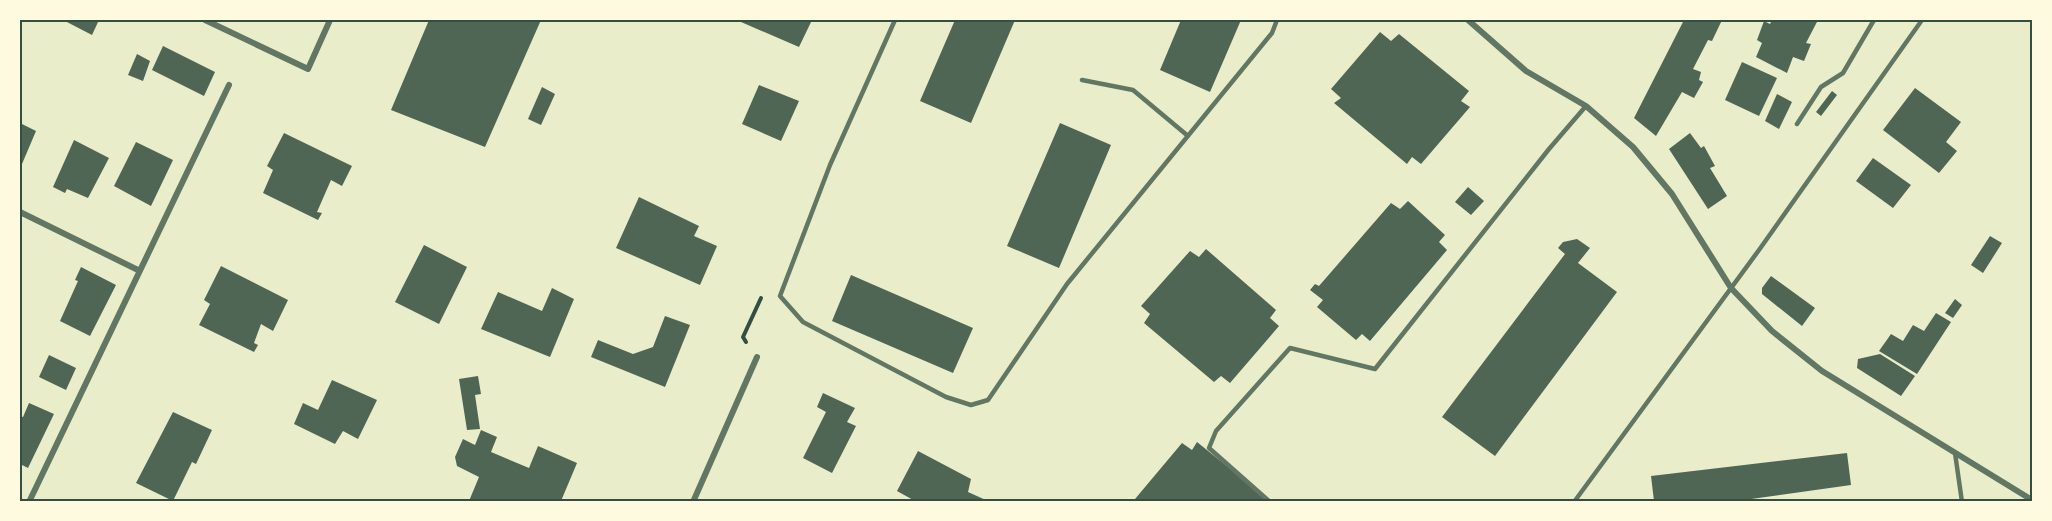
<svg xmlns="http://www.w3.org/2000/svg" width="2052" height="521" viewBox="0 0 2052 521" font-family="Quicksand,sans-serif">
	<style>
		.building { fill: #4f6655 }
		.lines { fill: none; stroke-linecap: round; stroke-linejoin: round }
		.path { stroke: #344e41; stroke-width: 4 }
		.service { stroke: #617663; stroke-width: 4.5 }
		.minor { stroke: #617663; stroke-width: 6 }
		.neatline { fill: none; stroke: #344e41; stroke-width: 2 }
	</style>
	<rect width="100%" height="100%" fill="#e9edc9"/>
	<path class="building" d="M63 20H99L92 35Z
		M429 20H541L485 147 391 110Z
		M742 20H812L799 47 741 22Z
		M955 20H1015L971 123 920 101Z
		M1181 20H1241L1210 92 1160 70Z
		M1684 20H1722L1712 41 1708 40 1693 69 1701 72 1699 80 1703 82 1694 98 1682 92 1656 136 1634 118Z
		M1772 20H1818L1806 43 1811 44 1804 61 1793 57 1787 73 1756 57 1762 43 1757 40 1764 21 1770 24Z
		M1380 32 1391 41 1399 34 1469 91 1461 101 1470 107 1421 164 1412 157 1407 164 1334 103 1341 98 1331 89Z
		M163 46 215 72 204 96 152 70Z
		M137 54 150 61 143 81 128 75Z
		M1742 62 1777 78 1759 116 1725 100Z
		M759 85 799 101 781 141 742 124Z
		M542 87 555 94 541 125 528 119Z
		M1915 88 1961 122 1946 142 1957 151 1939 173 1883 130Z
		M1832 91 1837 95 1821 116 1816 112Z
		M1777 94 1792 102 1779 129 1765 121Z
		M20 123 36 131 22 164 20 163Z
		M1060 123 1111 145 1059 268 1007 246Z
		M284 133 352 166 342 186 331 180 317 212 322 213 318 220 263 193 273 170 267 166Z
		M1690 133 1701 148 1704 146 1715 166 1710 168 1727 196 1708 209 1669 149Z
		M74 140 109 158 88 198 67 189 65 193 53 187Z
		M136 142 173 160 151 206 114 186Z
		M1873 158 1911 185 1893 208 1856 181Z
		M1468 187 1484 201 1471 215 1455 202Z
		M639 197 699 226 694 236 717 246 700 285 616 248Z
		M1408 201 1445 235 1439 242 1447 250 1370 341 1362 334 1356 340 1317 307 1323 300 1310 290 1315 284 1319 286 1391 203 1400 209Z
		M1990 236 2002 243 1983 273 1971 265Z
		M1577 239 1590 248 1578 263 1617 292 1495 456 1442 417 1565 254 1558 248 1563 242Z
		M424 245 467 267 439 324 395 302Z
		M1206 249 1276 310 1270 318 1279 326 1230 383 1221 376 1214 382 1144 323 1150 314 1141 306 1190 251 1199 257Z
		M221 266 288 300 273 331 261 324 254 343 258 345 254 352 199 325 210 304 204 300Z
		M81 267 116 285 90 336 60 321 78 281 75 280Z
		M851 275 973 328 953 373 832 321Z
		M1771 276 1815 308 1802 326 1762 294V288Z
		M552 288 574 299 550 357 481 329 498 292 542 311Z
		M1955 299 1962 305 1953 318 1945 313Z
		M1936 313 1951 322 1917 374 1879 351 1891 334 1903 341 1913 325 1924 331Z
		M665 316 690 325 665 387 591 357 598 340 633 354 653 347Z
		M1880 354 1915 376 1901 396 1857 368 1858 359Z
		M49 355 76 368 66 390 39 377Z
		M478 376 481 394 475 395 480 429 467 430 459 379Z
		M332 380 377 400 358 439 343 431 335 444 294 424 303 403 318 410Z
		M823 393 855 408 847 422 856 426 832 473 803 458 826 412 817 407Z
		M29 403 54 414 28 468 20 464V416L23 417Z
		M173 412 212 430 196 464 192 462 173 501 136 483Z
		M481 430 497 437 491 452 529 468 538 446 577 463 561 501H469L479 477 457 466 455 457 463 439 475 445Z
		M1197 442 1270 501 1135 499 1182 443 1192 450Z
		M918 451 971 479 968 492 988 501H915L897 491Z
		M1847 453 1851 485 1737 501H1654L1651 476Z"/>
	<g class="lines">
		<path class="path" d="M746 342 743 337 761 298"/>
		<path class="service" d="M895 20 830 165 780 296 803 322 946 397 971 405 988 400 1067 284 1272 33 1277 20
			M1082 80 1133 90 1188 136
			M1797 124 1821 87 1843 73 1874 20
			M1955 453 1962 502
			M1270 502 1209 448 1216 431 1290 348 1375 369 1549 149 1586 106
			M1574 502 1759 250 1922 20"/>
		<path class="minor" d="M205 20 308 69 330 20
			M1468 20 1526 71 1586 106 1633 147 1672 194 1731 288 1772 331 1822 371 2032 500
			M20 212 138 270
			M20 501V502
			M29 502 229 85
			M693 502 757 357"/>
	</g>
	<rect width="2052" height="521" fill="none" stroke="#fefae0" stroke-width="42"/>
	<rect x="21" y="21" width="2010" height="479" class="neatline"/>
</svg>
